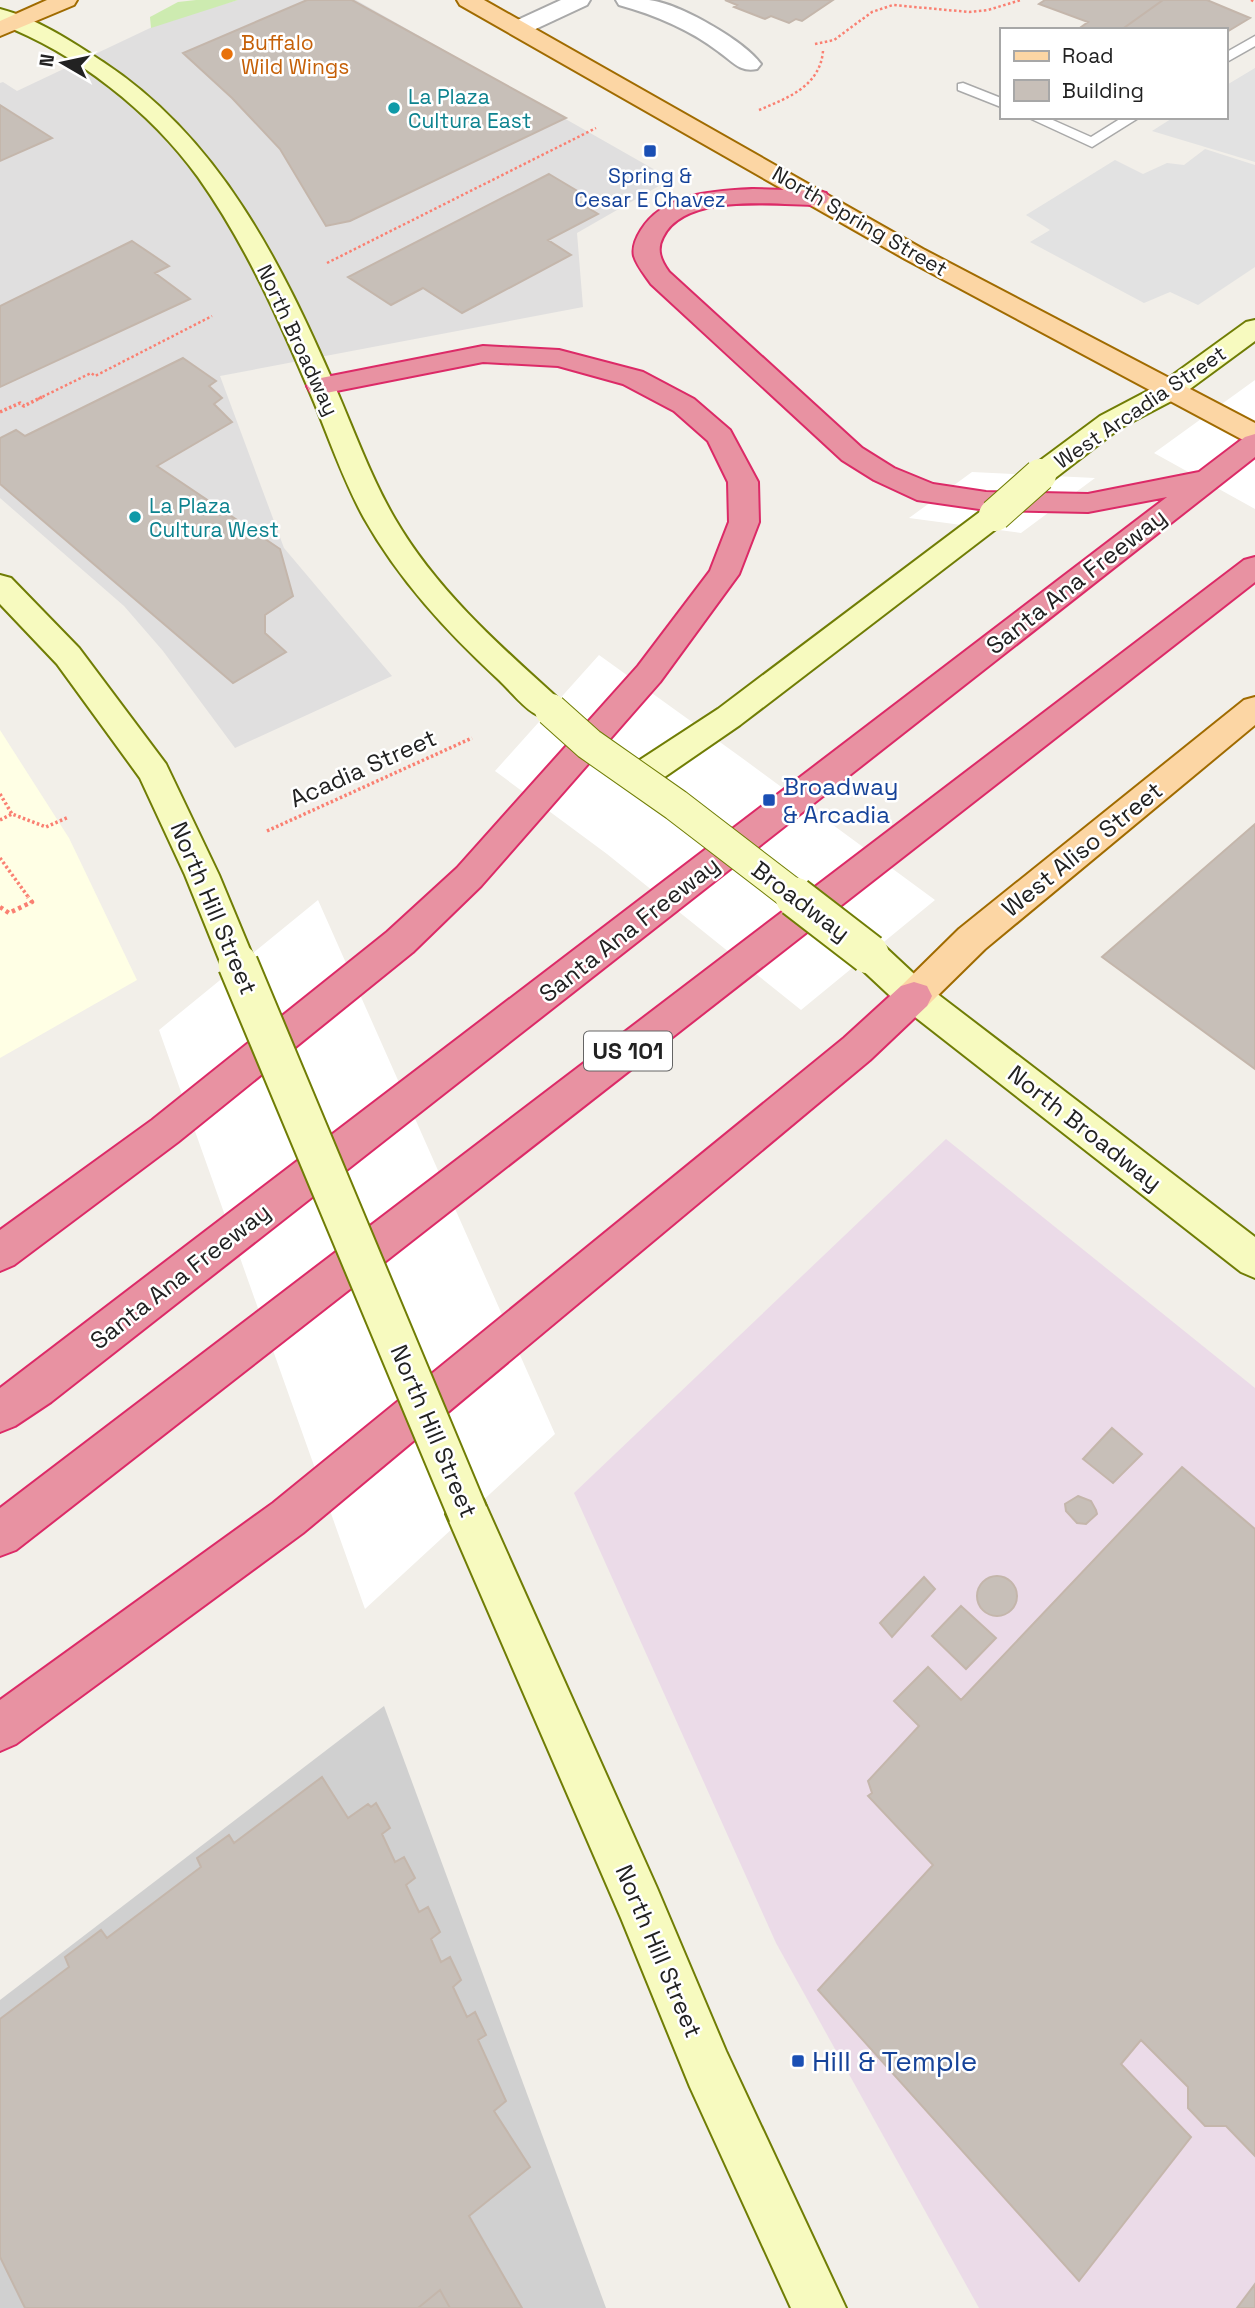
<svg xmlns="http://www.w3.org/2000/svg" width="1255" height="2308" viewBox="0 0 1255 2308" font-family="'Space Grotesk',sans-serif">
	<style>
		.residential { fill: #e0dfdf }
		.industrial { fill: #ebdbe8 }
		.education { fill: #ffffe5 }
		.religious { fill: #d0d0d0 }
		.grass { fill: #cdebb0 }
		.parking { fill: #e2e2e2 }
		.pier { fill: #fff }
		.building { fill: #c7bfb8; stroke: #c4b6ab; stroke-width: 2 }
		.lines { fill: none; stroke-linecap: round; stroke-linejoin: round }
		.lane-casing { stroke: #a9a9a9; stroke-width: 3 }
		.street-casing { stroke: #a9a9a9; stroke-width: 4 }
		.secondary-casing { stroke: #707d05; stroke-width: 4 }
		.primary-casing { stroke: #a06b00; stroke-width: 4 }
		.highway-casing { stroke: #dc2a67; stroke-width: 4 }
		.path-far2 { stroke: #fa8072; stroke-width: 2.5; stroke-dasharray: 2.5 2.5; stroke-linecap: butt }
		.path-far1 { stroke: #fa8072; stroke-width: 3.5; stroke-dasharray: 2.5 2.5; stroke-linecap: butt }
		.path { stroke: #fa8072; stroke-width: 4.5; stroke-dasharray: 3.5 3.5; stroke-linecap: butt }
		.lane { fill: #fff; fill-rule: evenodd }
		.street { fill: #fff; fill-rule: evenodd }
		.secondary { fill: #f7fabf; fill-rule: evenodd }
		.primary { fill: #fcd6a4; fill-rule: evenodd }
		.highway { fill: #e892a2; fill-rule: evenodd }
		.secondary-bridge-far1-casing { stroke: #707d05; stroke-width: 34; stroke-linecap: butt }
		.secondary-bridge-casing { stroke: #707d05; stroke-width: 43; stroke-linecap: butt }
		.secondary-bridge-far1 { stroke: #f7fabf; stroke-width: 32 }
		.secondary-bridge { stroke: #f7fabf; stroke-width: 39 }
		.food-dot { fill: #e8710a; stroke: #fff; stroke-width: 2.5 }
		.culture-dot { fill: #0f9aa8; stroke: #fff; stroke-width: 2.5 }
		.transit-dot { fill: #1a4fb4; stroke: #fff; stroke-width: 2.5 }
		.labels { text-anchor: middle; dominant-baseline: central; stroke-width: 5; stroke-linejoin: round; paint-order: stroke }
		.far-food-label { font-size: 21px; fill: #c56008; stroke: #fff; text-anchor: start }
		.far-culture-label { font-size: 21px; fill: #0d838f; stroke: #fff; text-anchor: start }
		.far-transit-label { font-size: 21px; fill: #164399; stroke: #fff }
		.far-street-label { font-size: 21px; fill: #222; stroke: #fff }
		.shield { fill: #fff; stroke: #646464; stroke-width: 2 }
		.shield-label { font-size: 23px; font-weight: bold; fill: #222 }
		.street-label { font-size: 24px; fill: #222; stroke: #fff }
		.transit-label { font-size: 24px; fill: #164399; stroke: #fff; text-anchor: start }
		.near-transit-label { font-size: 28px; fill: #164399; stroke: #fff; text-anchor: start }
	</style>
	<rect width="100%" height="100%" fill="#f2efe9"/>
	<path class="residential" d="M238 0H356L671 179 577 233 583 307 220 376 284 548 392 676 235 748 163 651 124 606 0 498V83L3 82 17 91 167 20Z"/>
	<path class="industrial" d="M946 1139 1255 1388V2308H979L776 1943 574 1493Z"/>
	<path class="education" d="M0 730 69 838 137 980 0 1058Z"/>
	<path class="religious" d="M384 1706 606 2308H0V2000Z"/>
	<path class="grass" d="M196 0H238L151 28 150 17 178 2Z"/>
	<path class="parking" d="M1255 68V162L1152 131 1174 117H1225V86Z
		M1205 149 1255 165V267L1198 305 1170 292 1144 303 1030 242 1050 230 1026 215 1115 160 1143 174 1167 163 1184 165Z"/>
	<path class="pier" d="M1255 380V509L1154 453Z
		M972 472 1095 478 1021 533 909 518Z
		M599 655 742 758 935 900 801 1010 607 854 495 771Z
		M318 900 555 1434 365 1609 159 1030Z"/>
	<path class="building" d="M307 0H352L566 118 350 221 326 226 280 149 232 98 183 53Z
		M725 0H833L802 21 796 19 789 23 771 16 765 19 734 7 737 5Z
		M1045 0H1163L1121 30H1077L1088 22 1039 4Z
		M1163 0H1207L1250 18 1225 33V30H1121Z
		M0 105 52 138 0 161Z
		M549 174 584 195 575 200 598 214 548 240 571 255 462 313 423 288 391 305 348 277Z
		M132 241 169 266 155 273 190 299 0 387V306Z
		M183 358 216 381 209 386 222 398 214 404 232 422 157 466 280 549 293 596 265 615V633L286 652 233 683 0 484V438L16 430 25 436Z
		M1255 824V1069L1102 957Z
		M1112 1428 1142 1454 1113 1483 1083 1459Z
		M1182 1467 1255 1529V2156L1226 2126H1205L1188 2108V2087L1141 2040 1121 2064 1191 2137 1079 2281 818 1990 933 1865 868 1796 872 1793 868 1781 919 1726 894 1701 928 1667 961 1700Z
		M1078 1496 1091 1501 1096 1510 1097 1514 1086 1524 1077 1523 1066 1511 1065 1504Z
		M977 1596a20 20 0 1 1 40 0a20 20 0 1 1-40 0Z
		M924 1577 935 1589 892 1637 880 1623Z
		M961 1606 996 1638 966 1669 932 1636Z
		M322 1777 348 1818 368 1804 371 1807 376 1803 390 1828 382 1834 395 1862 404 1857 415 1878 406 1885 419 1912 428 1907 440 1932 431 1939 441 1962 450 1957 461 1980 453 1987 467 2017 475 2012 486 2035 478 2040 506 2101 494 2111 530 2167 469 2216 522 2308H450L440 2290 418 2308H25L0 2257V2019L69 1967 65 1957 101 1930 107 1938 201 1867 197 1858 229 1835 234 1843Z
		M1255 2284V2308H1237Z
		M440 2290 450 2308H418Z"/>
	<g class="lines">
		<g class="lane-casing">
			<path id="lane" d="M1255 36V46L1225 63V53Z
				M963 83 1001 98V107L958 90V84Z
				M1027 117H1046L1091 137 1123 117H1140L1092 147Z"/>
		</g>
		<g class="street-casing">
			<path id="street" d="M561 0H590L587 5 527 33H511L508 28 511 23Z
				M616 0C627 0 638 0 649 0 678 3 744 40 761 64L757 69C740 73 732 61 719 52 689 29 655 15 619 5Z"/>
		</g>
		<g class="secondary-casing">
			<path id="secondary" d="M0 9C38 19 71 41 103 62 220 139 282 264 336 389 355 433 371 478 395 519 437 591 501 647 562 702L567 710 562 718C536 726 517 697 499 680 447 632 399 580 364 518 344 482 330 441 314 402 281 324 247 246 198 177 151 112 75 52 0 24Z
				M1255 320V341L1179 397 1120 428 1050 482 1040 484 1030 482 1026 475 1030 468 1100 416 1159 385 1246 322Z
				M995 505 1005 508 1010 515 1005 522 740 725 650 787 638 790 626 787 621 778 626 769 718 709 985 508Z
				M0 575 11 578 79 648 166 764 219 875 256 964 251 974 238 978 225 974 185 875 140 778 57 664 0 604Z
				M869 940 882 944 927 986 1255 1237V1278L1241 1272 901 1006 856 964 851 954 856 944Z
				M468 1493 483 1499 657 1888 726 2051 846 2308H791L690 2087 621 1918 446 1514 453 1499Z"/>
		</g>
		<g class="primary-casing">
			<path id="primary" d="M47 0H77L74 5 0 36V21Z
				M457 0H484L923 249 1255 423V444L1245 441 905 259 460 5Z
				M1255 697V725L985 949 927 1006 914 1010 901 1006 896 996 901 986 959 929 1244 700Z"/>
		</g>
		<g class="highway-casing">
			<path id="highway" d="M753 189 817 191 826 193 829 198 826 203 817 205C776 205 685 192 663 237 656 250 661 261 669 272L862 448 894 468 933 484 986 492 1088 494 1199 472 1245 437 1255 434V457L51 1402 15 1426 0 1432V1388L1167 497 1088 512 986 510 917 500 874 480 842 460 651 284C645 275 637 266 634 256 632 247 636 238 641 230 664 193 713 191 753 189Z
				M483 346 559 350 643 372 694 399 730 430 758 482 759 522 739 574 660 682 481 886 413 952 178 1142 14 1265 0 1271V1230L152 1120 387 932 457 868 638 666 710 571 729 522 728 482 708 441 674 411 623 384 558 366 483 362 321 394 311 392 307 386 311 380 321 378Z
				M1255 557V582L16 1550 0 1556V1508L1244 560Z
				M914 982 927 986 932 996 927 1006 870 1060 303 1533 16 1744 0 1751V1700L273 1503 844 1038 901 986Z"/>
		</g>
		<path class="path-far2" d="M1251 0 1255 2
			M815 44 834 40 872 12 893 5 969 12 988 10 1021 0
			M759 110C788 98 820 86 823 51
			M327 263 596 128
			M38 399 91 373 95 376 212 316"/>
		<path class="path-far1" d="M0 412 20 403 24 406 42 397
			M0 794 12 814
			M0 820 12 814 46 827 69 817
			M267 831 472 738
			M0 858 29 898"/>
		<path class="path" d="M0 907 9 913 32 902 28 897"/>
		<use href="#lane" class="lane"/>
		<use href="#street" class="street"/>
		<use href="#secondary" class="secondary"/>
		<use href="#primary" class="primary"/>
		<use href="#highway" class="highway"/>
		<g class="secondary-bridge-far1-casing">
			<path id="secondary-bridge-far1" d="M995 515 1040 475
				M551 710 589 744 676 805 797 898"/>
		</g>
		<g class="secondary-bridge-casing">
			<path id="secondary-bridge" d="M795 897 869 954
				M238 964 468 1514"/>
		</g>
		<use href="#secondary-bridge-far1" class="secondary-bridge-far1"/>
		<use href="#secondary-bridge" class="secondary-bridge"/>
	</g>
	<circle class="food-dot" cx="227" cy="54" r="7"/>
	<g class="culture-dot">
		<circle cx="394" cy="108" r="7"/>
		<circle cx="135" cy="517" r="7"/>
	</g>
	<g class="transit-dot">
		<rect x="643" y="144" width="14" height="14" rx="3.5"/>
		<rect x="762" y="793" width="14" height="14" rx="3.5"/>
		<rect x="791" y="2054" width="14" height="14" rx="3.5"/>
	</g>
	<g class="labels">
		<g class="far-food-label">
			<text x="241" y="42">Buffalo<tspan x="241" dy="24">Wild Wings</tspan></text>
		</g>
		<g class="far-culture-label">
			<text x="408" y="96">La Plaza<tspan x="408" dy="24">Cultura East</tspan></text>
			<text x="149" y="505">La Plaza<tspan x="149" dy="24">Cultura West</tspan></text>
		</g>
		<g class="far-transit-label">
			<text x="650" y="175">Spring &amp;<tspan x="650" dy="24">Cesar E Chavez</tspan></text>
		</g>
		<g class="far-street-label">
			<text transform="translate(860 221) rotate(30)">North Spring Street</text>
			<text transform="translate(298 340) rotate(65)">North Broadway</text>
			<text transform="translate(1140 407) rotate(-34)">West Arcadia Street</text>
		</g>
		<rect class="shield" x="584" y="1031.5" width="88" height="39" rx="5"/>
		<g class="shield-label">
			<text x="628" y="1051">US 101</text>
		</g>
		<g class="street-label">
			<text transform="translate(1076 581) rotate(-38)">Santa Ana Freeway</text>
			<text transform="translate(363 768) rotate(-24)">Acadia Street</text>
			<text transform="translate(1082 849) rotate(-39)">West Aliso Street</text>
			<text transform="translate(801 901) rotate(37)">Broadway</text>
			<text transform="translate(214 908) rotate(67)">North Hill Street</text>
			<text transform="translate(629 929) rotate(-38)">Santa Ana Freeway</text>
			<text transform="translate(1085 1128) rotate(38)">North Broadway</text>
			<text transform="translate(180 1276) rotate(-38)">Santa Ana Freeway</text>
			<text transform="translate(434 1431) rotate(67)">North Hill Street</text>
			<text transform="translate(659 1951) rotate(67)">North Hill Street</text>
		</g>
		<g class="transit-label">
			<text x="783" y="786">Broadway<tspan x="783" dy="28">&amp; Arcadia</tspan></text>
		</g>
		<g class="near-transit-label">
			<text x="812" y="2061">Hill &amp; Temple</text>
		</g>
	</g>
	<rect x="1000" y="28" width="228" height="91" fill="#ffffff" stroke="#a7a7a7" stroke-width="2"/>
	<rect x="1014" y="51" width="35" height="10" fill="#fcd6a4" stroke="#a7a7a7" stroke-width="2"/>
	<text x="1062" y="63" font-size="21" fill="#222222">Road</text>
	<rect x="1014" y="80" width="35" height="21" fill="#c7bfb8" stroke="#a7a7a7" stroke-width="2"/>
	<text x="1062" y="98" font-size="21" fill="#222222">Building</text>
	<g transform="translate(63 63) rotate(279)" stroke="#ffffff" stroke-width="5" paint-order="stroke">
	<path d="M0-5L12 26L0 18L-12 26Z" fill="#222222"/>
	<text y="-10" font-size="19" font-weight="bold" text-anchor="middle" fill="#222222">N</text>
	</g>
</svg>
